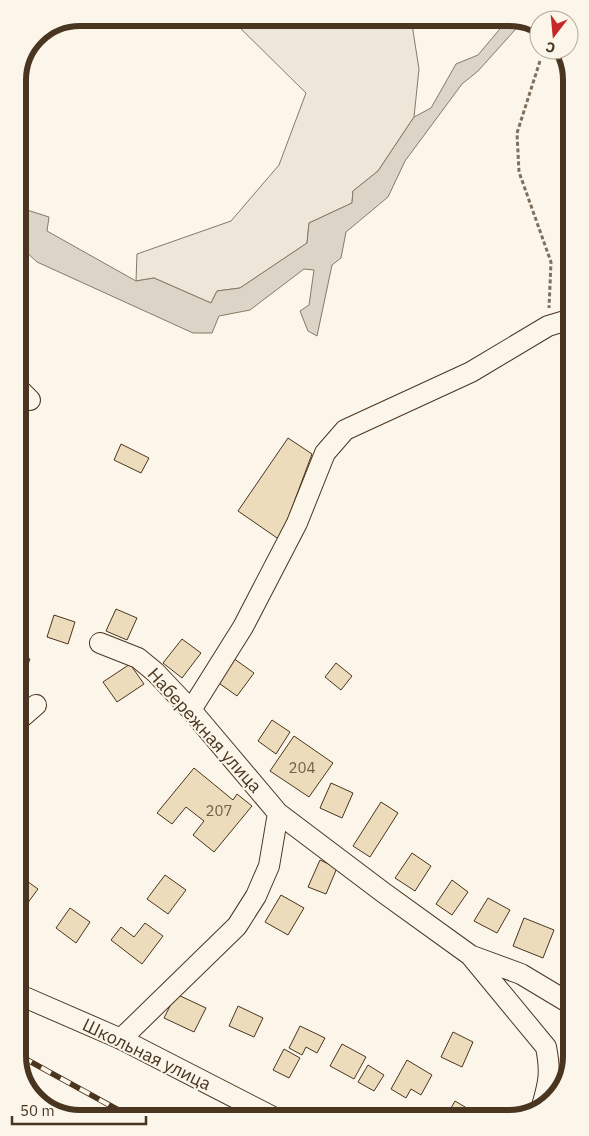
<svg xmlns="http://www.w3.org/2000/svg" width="589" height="1136" viewBox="0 0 589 1136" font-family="'IBM Plex Sans',sans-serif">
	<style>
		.green { fill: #ede6d9; stroke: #887966 }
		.water { fill: #dcd4c6; stroke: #887966 }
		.building { fill: #ecdcbc; stroke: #4a3520 }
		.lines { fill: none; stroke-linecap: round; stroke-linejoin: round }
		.minor-casing { stroke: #4a3520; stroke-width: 22 }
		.path { stroke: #7f6f5c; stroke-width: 3; stroke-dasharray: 4 2.5; stroke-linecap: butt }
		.minor { stroke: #fbf6e9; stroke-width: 20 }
		.rail-casing { stroke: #4a3520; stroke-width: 5.5 }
		.rail { stroke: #fbf6e9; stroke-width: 4; stroke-dasharray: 11; stroke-linecap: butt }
		.labels { text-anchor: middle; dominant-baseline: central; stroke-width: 4; stroke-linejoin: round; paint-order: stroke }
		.number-label { font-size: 15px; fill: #725f47 }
		.street-label { font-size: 18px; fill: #4a3520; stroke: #fbf6e9 }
		.rim { fill: none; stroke: #4a3520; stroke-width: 6 }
	</style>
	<rect width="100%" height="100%" fill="#fbf6e9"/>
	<path class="green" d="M230 18H411L419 69 414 117 378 171 353 191 352 203 309 223 307 243 240 288 217 291 211 303 154 278 136 281 137 254 231 221 279 165 306 93Z"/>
	<path class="water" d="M509 18 523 21 478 71 462 84 405 161 388 197 346 232 341 258 332 265 317 336 308 331 300 311 309 305 314 270 304 269 250 310 219 316 212 333H193L37 262 22 248 18 247V213L27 210 49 217 47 231 136 281 154 278 211 303 217 291 240 288 307 243 309 223 352 203 353 191 378 171 414 117 431 108 456 64 478 55Z"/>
	<path class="building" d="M288 438 312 454 280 540 238 511Z
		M121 444 149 458 141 473 114 460Z
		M116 609 137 618 127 640 106 631Z
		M54 615 75 622 68 644 47 637Z
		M182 639 201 653 182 678 163 663Z
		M20 656 30 659 20 684Z
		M233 658 254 673 237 696 216 681Z
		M336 663 352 676 341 690 325 677Z
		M130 664 144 684 117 702 103 682Z
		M272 720 290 732 276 754 258 741Z
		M294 736 333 763 309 797 270 771Z
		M194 768 233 800 237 794 252 806 214 852 193 835 204 821 186 807 172 824 157 813Z
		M331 783 353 793 342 818 320 808Z
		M381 802 398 813 370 857 353 846Z
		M412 853 431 866 415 891 395 878Z
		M320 860 337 868 326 894 308 887Z
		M165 875 186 890 168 914 147 899Z
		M24 879 38 889 21 912V882Z
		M452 880 468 892 452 915 436 904Z
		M281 895 304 908 288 935 265 922Z
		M488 898 510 910 497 933 474 921Z
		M70 908 90 922 76 943 56 928Z
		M524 918 554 930 543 958 513 946Z
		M145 923 163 936 142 964 111 940 121 927 134 937Z
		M176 994 206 1008 194 1032 164 1018Z
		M238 1006 263 1018 254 1037 229 1026Z
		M300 1026 325 1038 317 1053 306 1047 302 1055 289 1048Z
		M453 1032 473 1042 462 1067 441 1057Z
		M342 1044 366 1057 354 1079 330 1066Z
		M284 1049 300 1058 289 1078 273 1070Z
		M407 1060 432 1075 421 1095 411 1089 406 1098 391 1089Z
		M368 1065 384 1075 374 1091 358 1082Z
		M455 1101 477 1114 447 1115Z"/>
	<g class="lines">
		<g class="minor-casing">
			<path id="minor" d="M19 389 30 400
				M100 643 138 658 155 672 191 710 278 813 384 893 470 955 546 1047C551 1072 549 1082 542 1106
				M191 710 243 627 297 523 325 453 345 430 471 372 548 326 568 320
				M21 718 36 705
				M472 956 521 974 571 1004
				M22 996 121 1039 271 1116
				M121 1039 237 926 256 896 269 866 278 813"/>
		</g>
		<path class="path" d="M540 61 517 133 519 172 551 262 549 308"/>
		<use href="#minor" class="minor"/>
		<g class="rail-casing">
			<path id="rail" d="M22 1057 133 1118"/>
		</g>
		<use href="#rail" class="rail"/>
	</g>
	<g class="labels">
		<g class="number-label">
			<text x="302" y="767">204</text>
			<text x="219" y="810">207</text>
		</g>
		<g class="street-label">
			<text transform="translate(205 730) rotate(48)">Набережная улица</text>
			<text transform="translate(147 1054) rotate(26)">Школьная улица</text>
		</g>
	</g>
	<path d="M0 0H589V1136H0ZM80 26H509A54 54 0 0 1 563 80V1056A54 54 0 0 1 509 1110H80A54 54 0 0 1 26 1056V80A54 54 0 0 1 80 26Z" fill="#fbf6e9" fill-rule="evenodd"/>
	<path class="rim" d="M80 26H509A54 54 0 0 1 563 80V1056A54 54 0 0 1 509 1110H80A54 54 0 0 1 26 1056V80A54 54 0 0 1 80 26Z"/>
	<g transform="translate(554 35) rotate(196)"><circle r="24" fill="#fbf6e9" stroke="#b4a999"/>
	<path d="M0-4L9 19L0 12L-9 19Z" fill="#c62828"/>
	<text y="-8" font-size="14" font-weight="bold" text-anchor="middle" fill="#4a3520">С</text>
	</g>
	<path d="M12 1116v8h134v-8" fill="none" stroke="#4a3520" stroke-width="2.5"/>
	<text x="20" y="1116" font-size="15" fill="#4a3520" stroke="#fbf6e9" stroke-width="4" paint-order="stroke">50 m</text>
</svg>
